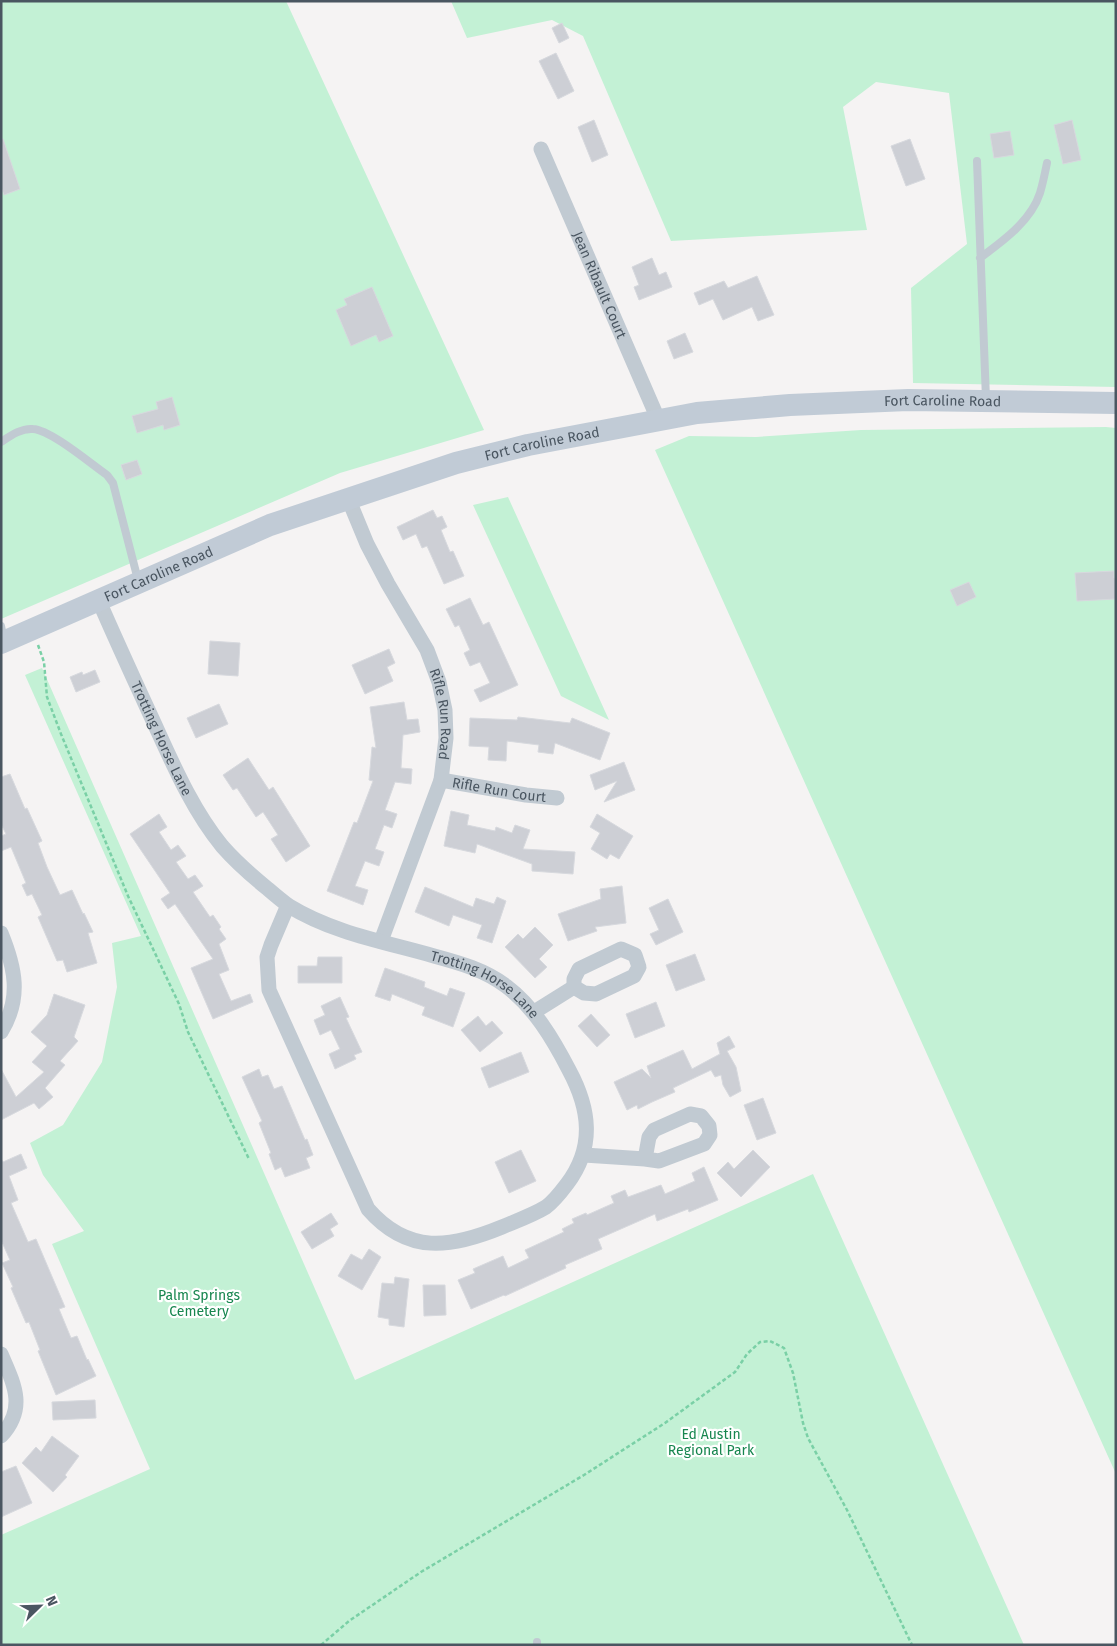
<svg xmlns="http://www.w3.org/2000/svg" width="1117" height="1646" viewBox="0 0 1117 1646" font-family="'Fira Sans',sans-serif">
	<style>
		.green { fill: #c3f1d5 }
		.building { fill: #cdcfd5; stroke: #d7d9de }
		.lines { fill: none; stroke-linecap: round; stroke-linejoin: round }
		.path { stroke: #7ad0a6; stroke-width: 2.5; stroke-dasharray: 4 2.5; stroke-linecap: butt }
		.lane { stroke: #c1cad2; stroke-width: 8 }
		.street { stroke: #c1cad2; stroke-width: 15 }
		.secondary { stroke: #c1cbd6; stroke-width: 22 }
		.labels { text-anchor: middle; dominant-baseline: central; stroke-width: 4.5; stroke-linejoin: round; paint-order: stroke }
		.street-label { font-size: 14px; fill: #4a5661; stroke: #fff }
		.park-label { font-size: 14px; fill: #17864f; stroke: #fff }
	</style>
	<rect width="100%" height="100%" fill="#f5f3f3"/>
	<path class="green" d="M1 1H286L484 430 340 473 1 619Z
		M451 1H1116V387L913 383 911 288 967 244 949 93 876 82 843 107 867 230 671 241 583 36 552 20 467 38Z
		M1106 427 1116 428V1474L655 450 689 436 756 437 861 430Z
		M508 497 609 720 561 696 473 505Z
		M42 668 355 1380 813 1174 1024 1645H1V1535L150 1469 52 1244 84 1231 43 1175 30 1143 63 1125 102 1062 117 987 112 943 141 936 25 675Z"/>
	<path class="building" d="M562 23 569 38 559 43 552 28Z
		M556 53 574 91 558 99 539 61Z
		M594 120 608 155 592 162 578 127Z
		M1072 120 1081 160 1063 164 1054 125Z
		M1010 131 1014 155 994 158 990 134Z
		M1 139H3L20 189 4 195 1 187Z
		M910 139 925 179 906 186 891 146Z
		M652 258 659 275 666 272 672 287 639 300 634 287 639 285 632 267Z
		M757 276 774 315 758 321 752 307 723 320 713 299 699 305 694 293 724 281 728 288Z
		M372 287 393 336 379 342 376 335 351 346 336 310 347 305 344 299Z
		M685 333 693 352 674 359 667 341Z
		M172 397 180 425 164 430 163 425 137 433 132 416 158 409 156 402Z
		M137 460 142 474 126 480 121 465Z
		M433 510 437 518 442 516 447 527 441 530 450 552 453 551 464 576 444 584 427 546 422 548 416 534 403 540 397 527Z
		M1114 571V578H1116V599L1077 601 1075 573Z
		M969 582 976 597 957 606 950 590Z
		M470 598 483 625 489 622 518 685 480 702 474 690 490 683 480 662 470 666 464 653 470 650 459 625 455 627 446 609Z
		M210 641 240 643 238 676 208 674Z
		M389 649 395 663 387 667 393 681 365 694 352 665Z
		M95 670 100 682 76 692 70 677 82 672 83 675Z
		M404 702 407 720 418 719 420 732 403 735 401 768 412 769 411 784 395 782 385 810 397 814 392 828 384 825 375 849 384 852 379 866 365 861 355 886 368 890 363 905 327 891 354 822 357 823 373 781 369 780 372 747 376 748 370 707Z
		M219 704 228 724 196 738 187 718Z
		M518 717 570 723 572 718 610 733 600 760 555 743 553 754 538 752 539 745 507 741 506 761 488 760 489 747 469 746 470 718 517 720Z
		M248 758 269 790 273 787 310 846 286 862 271 839 278 835 263 812 256 817 237 788 233 790 223 775Z
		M624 762 635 790 604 802 617 781 595 790 590 775Z
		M10 774 25 809 27 808 42 841 38 843 47 867 60 895 72 890 83 914 84 913 93 932 88 933 97 963 67 972 63 960 57 961 38 917 42 915 32 894 27 896 22 885 26 883 11 847 1 851V836L6 834 1 824V777Z
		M451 811 469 815 467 825 495 831 496 827 512 833 515 825 530 830 523 849 575 852 573 874 532 871V864L477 844 475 853 444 846Z
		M159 814 167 827 159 832 171 850 178 845 186 856 176 862 188 879 195 875 203 886 193 892 210 917 213 915 221 927 219 929 226 939 219 944 229 970 219 974 231 1001 250 994 253 1002 213 1019 191 968 213 959 175 904 168 909 161 899 170 893 130 834Z
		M597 814 633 836 619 859 610 854 607 859 591 849 600 833 590 827Z
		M622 886 626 923 595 927 597 931 568 941 558 914 601 899 600 889Z
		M425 887 473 907 476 898 494 904 497 897 506 901 492 943 477 938 482 925 453 915 449 926 415 912Z
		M668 899 683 932 656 945 650 934 659 930 649 908Z
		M535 927 553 945 539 959 547 967 535 978 505 947 518 934 523 939Z
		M695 954 705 980 676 991 666 965Z
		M318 957H342V983H298V966H317Z
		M385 968 425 982 424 987 447 996 450 988 465 993 453 1027 422 1015 425 1007 392 994 390 1001 375 996Z
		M54 994 85 1005 74 1037 78 1041 60 1061 65 1065 45 1088 53 1097 39 1109 34 1103 1 1120V1069L16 1097 44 1072 32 1062 47 1046 31 1032 47 1015Z
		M340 997 349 1017 346 1018 362 1052 354 1055 356 1059 335 1069 329 1054 340 1049 331 1030 320 1035 314 1020 325 1015 321 1006Z
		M656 1002 665 1026 635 1038 626 1014Z
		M591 1014 610 1035 597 1047 578 1026Z
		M478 1016 486 1026 492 1021 503 1033 480 1052 461 1030Z
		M729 1036 735 1047 727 1051 736 1067 741 1091 730 1097 723 1085 721 1075 715 1077 711 1070 673 1088 675 1092 652 1102 638 1109 637 1105 627 1110 614 1082 642 1069 651 1078 647 1066 683 1050 692 1069 720 1054 717 1043Z
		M521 1052 529 1072 489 1088 481 1068Z
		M259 1069 262 1077 268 1075 274 1089 282 1086 305 1140 307 1139 313 1155 306 1158 310 1168 285 1177 281 1167 275 1170 269 1154 271 1153 259 1123 262 1121 242 1077Z
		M763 1098 776 1133 757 1140 744 1105Z
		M521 1150 536 1181 509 1193 495 1162Z
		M753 1150 770 1167 741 1197 717 1173 728 1162 734 1169Z
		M21 1154 27 1168 9 1176 18 1200 11 1203 28 1242 36 1239 65 1307 59 1309 71 1338 77 1336 87 1360 88 1359 96 1376 56 1395 38 1351 40 1350 29 1322 26 1323 11 1288 13 1287 2 1263 10 1260 1 1240V1159L3 1162Z
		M704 1167 718 1200 689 1212 688 1209 657 1221 655 1214 598 1239 602 1249 565 1265 566 1268 505 1296 504 1295 471 1309 458 1280 475 1273 473 1269 503 1256 508 1268 529 1258 525 1250 564 1232 562 1229 574 1223 572 1219 586 1213 587 1215 614 1203 611 1196 625 1190 628 1197 661 1185 665 1194 695 1181 692 1173Z
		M331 1213 338 1224 330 1229 334 1236 312 1249 301 1232Z
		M369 1249 381 1257 362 1290 338 1276 351 1254 362 1260Z
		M395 1277 409 1279 404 1327 389 1325V1319L378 1317 382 1283 394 1284Z
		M423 1285H445L446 1315 424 1316Z
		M95 1400 96 1418 53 1420 52 1402Z
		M52 1436 79 1456 65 1475 67 1477 53 1492 22 1463 36 1447 41 1452Z
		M16 1466 32 1503 1 1517V1472Z"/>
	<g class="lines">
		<path class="path" d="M38 645 44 662 47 697 61 734 128 896 179 1004 188 1032 249 1159
			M321 1645 349 1621 421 1572 584 1475 665 1423 735 1372 747 1354 760 1342 770 1341 784 1348 793 1373 803 1423 808 1438 847 1510 912 1645"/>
		<path class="lane" d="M977 161 986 399
			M980 258C1003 241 1031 221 1040 193 1043 183 1045 173 1047 163
			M1 442C10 436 21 428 33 429 51 430 91 464 107 475L113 483 138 580
			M1 626 4 640
			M537 1642V1645"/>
		<g class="street">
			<path id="s1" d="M541 149 658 419"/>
			<path id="s2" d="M348 498 367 544 388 584 427 650 439 682 445 710 446 738 441 780 381 941"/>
			<path id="s3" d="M99 601C115 638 132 675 149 712 170 757 190 807 222 846 236 862 252 876 268 889 275 895 282 901 289 906 333 933 385 942 434 956 460 963 485 970 506 986 534 1007 553 1039 569 1070 590 1109 595 1147 567 1184 561 1192 554 1201 546 1207 533 1215 516 1221 502 1227 451 1248 408 1255 368 1209L269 990 267 957 271 945 288 905"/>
			<path id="s4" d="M441 780 526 795 557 798"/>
			<path d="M1 933C15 967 22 998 1 1032"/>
			<path d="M621 949 635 955 639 967 634 976 596 994 584 993 574 987V979L579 969Z"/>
			<path d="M534 1012 574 987"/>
			<path d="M584 1155 645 1159 659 1161 704 1144 710 1135 709 1126 701 1116 690 1114 654 1130 649 1137 645 1159"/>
			<path d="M1 1354C14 1384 27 1408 1 1436"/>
		</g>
		<path class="secondary" id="s5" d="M1 643 270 525 456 463 528 445 697 413 790 405 908 400 1116 403"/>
	</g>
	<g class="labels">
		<g class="street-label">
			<text stroke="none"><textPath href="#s1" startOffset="148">Jean Ribault Court</textPath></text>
			<text stroke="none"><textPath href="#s5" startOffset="982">Fort Caroline Road</textPath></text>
			<text stroke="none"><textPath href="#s5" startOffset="578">Fort Caroline Road</textPath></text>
			<text stroke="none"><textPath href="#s5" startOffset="172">Fort Caroline Road</textPath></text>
			<text stroke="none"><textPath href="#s2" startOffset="238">Rifle Run Road</textPath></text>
			<text stroke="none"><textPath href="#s3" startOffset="151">Trotting Horse Lane</textPath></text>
			<text stroke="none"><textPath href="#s4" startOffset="59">Rifle Run Court</textPath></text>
			<text stroke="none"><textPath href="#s3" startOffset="578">Trotting Horse Lane</textPath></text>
		</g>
		<g class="park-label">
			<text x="199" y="1295">Palm Springs<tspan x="199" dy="16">Cemetery</tspan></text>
			<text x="711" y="1434">Ed Austin<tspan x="711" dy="16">Regional Park</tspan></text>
		</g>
	</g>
	<rect width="1117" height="1646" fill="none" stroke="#4a5661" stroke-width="5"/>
	<g transform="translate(40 1606) rotate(67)" stroke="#ffffff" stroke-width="4" paint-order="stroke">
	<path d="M0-4L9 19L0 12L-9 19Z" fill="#4a5661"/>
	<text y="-8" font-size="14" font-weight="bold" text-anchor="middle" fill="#4a5661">N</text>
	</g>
</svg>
